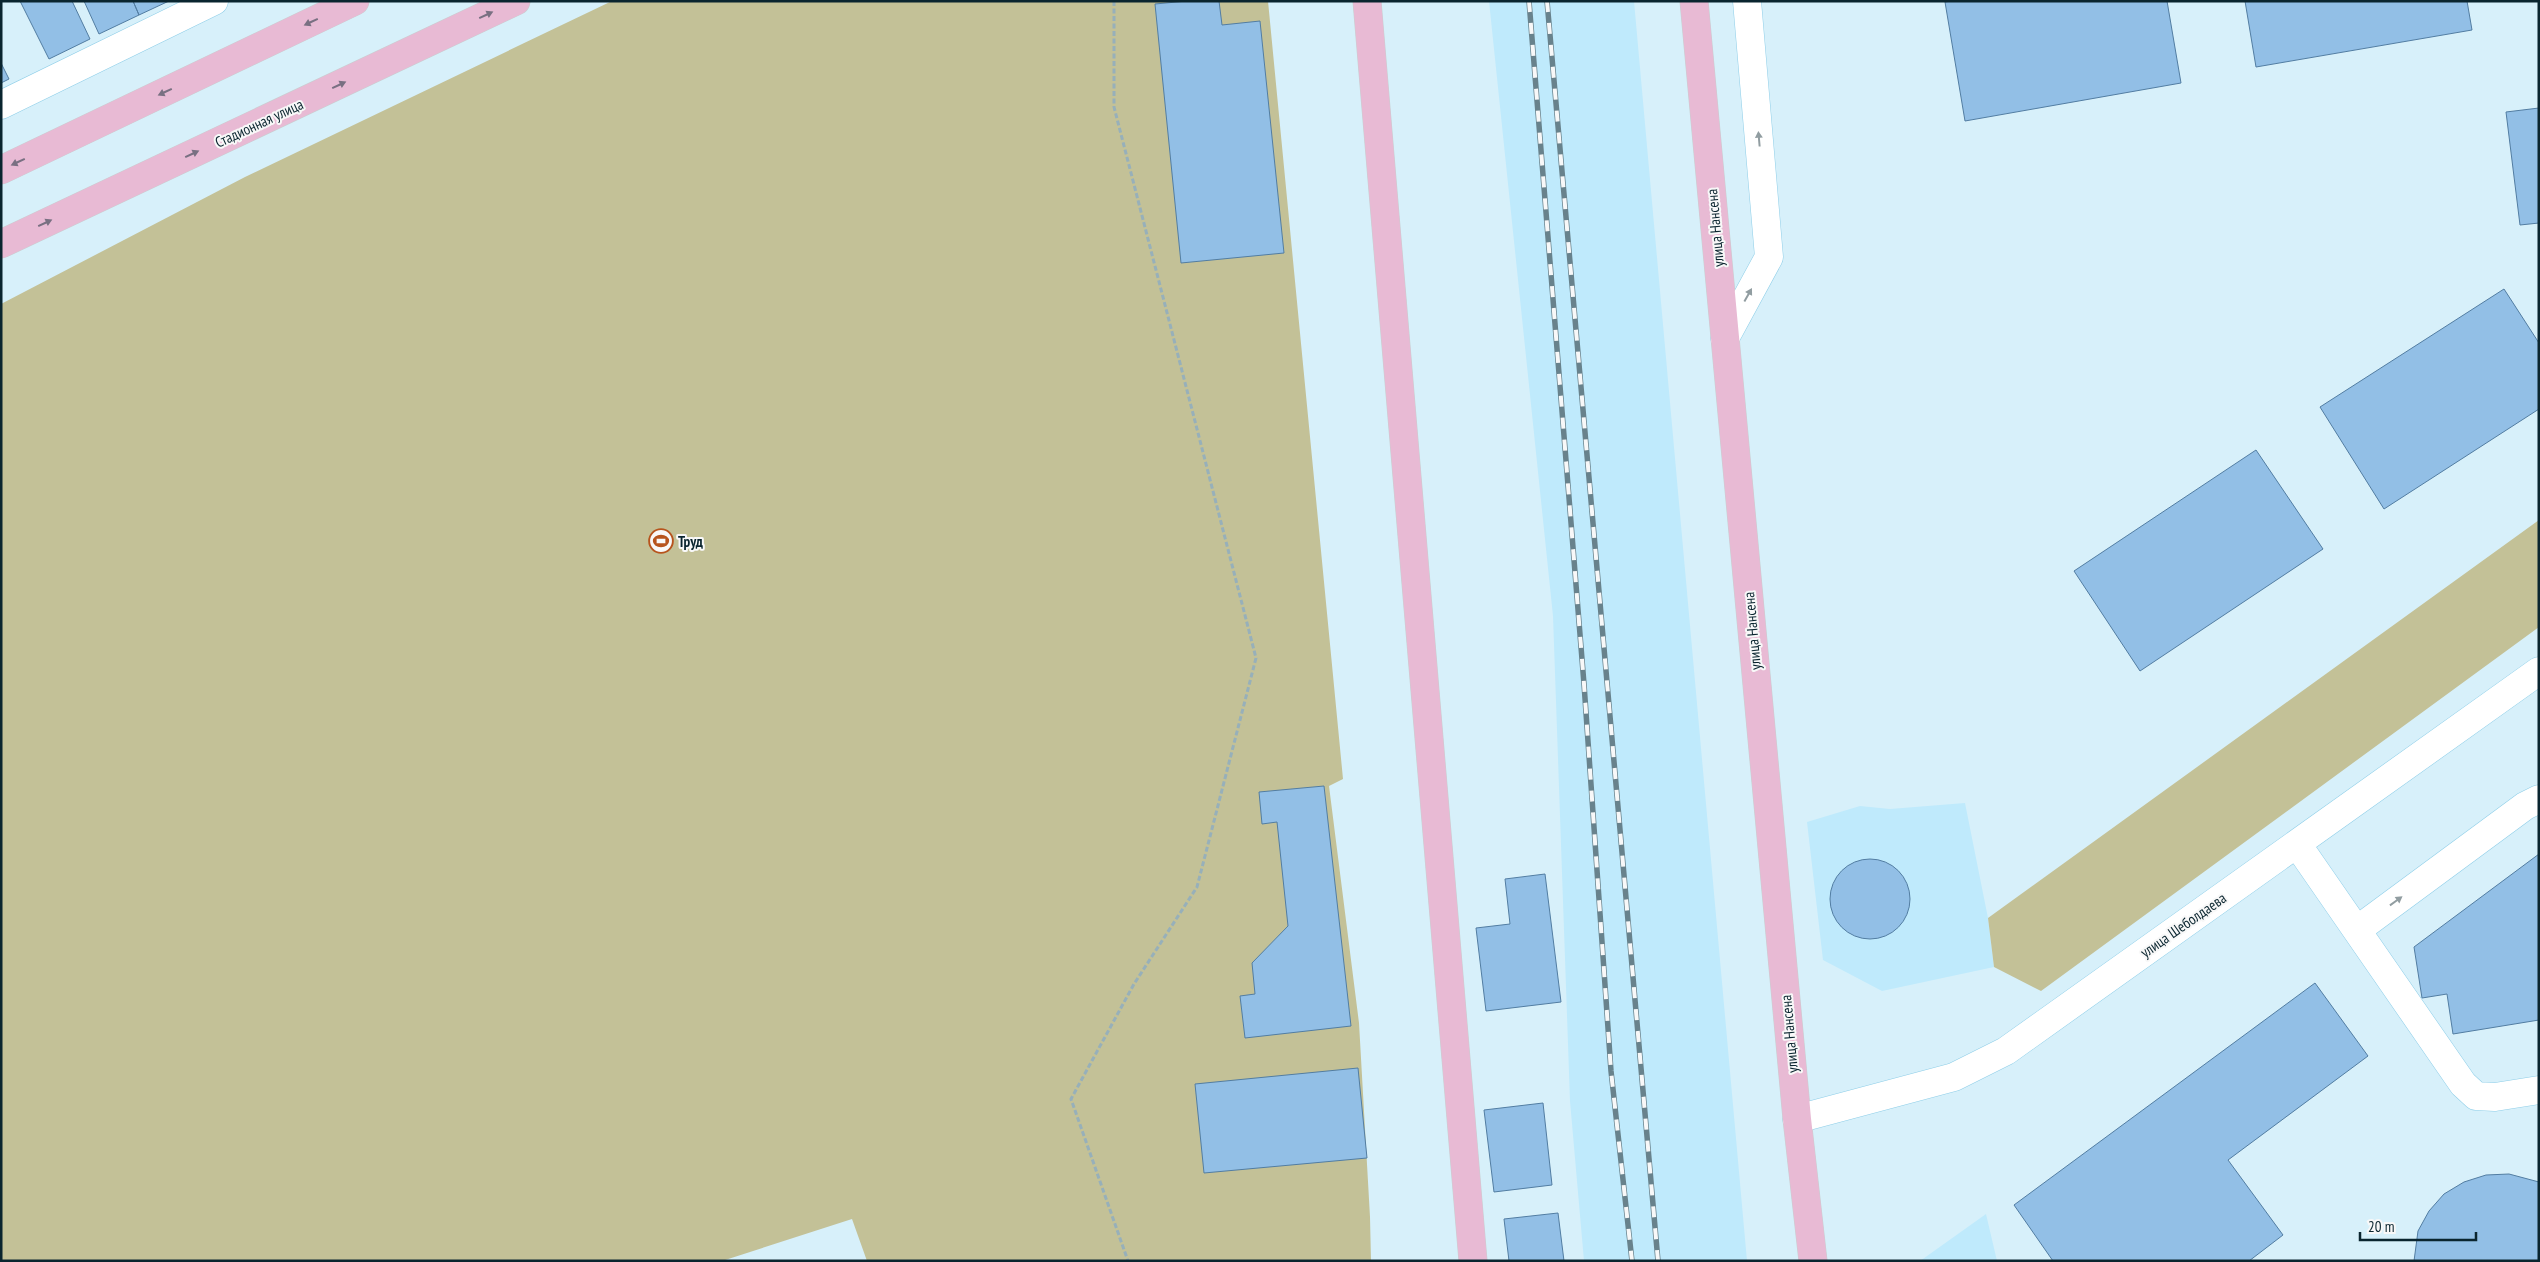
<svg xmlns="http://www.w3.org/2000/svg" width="2540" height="1262" viewBox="0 0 2540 1262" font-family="'PT Sans Narrow',sans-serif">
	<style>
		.built { fill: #bfeafc }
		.green { fill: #c3c197 }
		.building { fill: #92bfe6; stroke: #527da2 }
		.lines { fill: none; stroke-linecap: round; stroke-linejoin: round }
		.minor-casing { stroke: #8ecee8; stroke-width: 29 }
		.major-casing { stroke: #c9cfd1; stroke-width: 29 }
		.path { stroke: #97b0ba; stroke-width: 3; stroke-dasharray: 5 2.5; stroke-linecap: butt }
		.minor { stroke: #fff; stroke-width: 28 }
		.major { stroke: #e8bad4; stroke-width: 28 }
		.rail-casing { stroke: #68828c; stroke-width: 5.5 }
		.rail { stroke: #f8f8f8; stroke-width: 4; stroke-dasharray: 11; stroke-linecap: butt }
		.oneway { fill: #797082 }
		.oneway2 { fill: #919da1 }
		.labels { text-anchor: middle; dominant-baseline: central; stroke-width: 4; stroke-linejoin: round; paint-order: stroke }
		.street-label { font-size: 15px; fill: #0a252f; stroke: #f8f8f8 }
		.poi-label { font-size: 15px; font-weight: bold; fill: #0a252f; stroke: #f8f8f8; text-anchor: start }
	</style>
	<rect width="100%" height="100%" fill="#d7f0fa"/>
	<path class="built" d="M1489 1H1634L1747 1261H1584L1570 1101 1553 616Z
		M1965 803 1988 918 1994 967 1882 991 1823 960 1807 822 1860 806 1890 809Z
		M1986 1214 1997 1261H1920Z"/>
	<path class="green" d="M612 1H1268L1343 779 1329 786 1359 1023 1370 1217 1371 1261H867L852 1219 722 1261H1V304L245 177Z
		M2539 520V627L2041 991 1994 967 1988 918Z"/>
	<path class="building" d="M20 1H72L90 39 49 59Z
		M84 1H133L139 15 99 34Z
		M133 1H169L139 15Z
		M1187 1H1219L1222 25 1260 21 1284 253 1181 263 1155 4Z
		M1951 1H2167L2181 83 1965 121 1945 2Z
		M2245 1H2467L2472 30 2256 67Z
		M1 63 9 79 1 83Z
		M2539 108V223L2520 225 2506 112Z
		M2504 289 2539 343V409L2384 509 2320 407Z
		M2256 450 2323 549 2140 671 2074 571Z
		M1324 786 1351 1026 1245 1038 1240 996 1255 994 1252 963 1288 926 1277 822 1262 824 1259 792Z
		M2539 854V1020L2453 1034 2447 994 2422 998 2414 947Z
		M1830 899a40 40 0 1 1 80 0a40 40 0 1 1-80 0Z
		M1545 874 1561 1002 1486 1011 1476 928 1510 924 1505 879Z
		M2315 983 2368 1056 2228 1160 2283 1235 2249 1261H2053L2014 1205Z
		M1358 1068 1367 1158 1204 1173 1195 1084Z
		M1543 1103 1552 1185 1494 1192 1484 1110Z
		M2509 1174 2539 1182V1261H2414L2418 1231 2429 1211 2444 1194 2464 1182 2486 1175Z
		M1558 1213 1564 1261H1509L1504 1219Z"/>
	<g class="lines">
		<g class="minor-casing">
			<path id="minor" d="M1 105 214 1
				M1725 338 1769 257 1747 1
				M2297 844 2463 1084 2476 1096 2495 1097 2539 1090
				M2357 930 2525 806 2539 799
				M1797 1119 1954 1077 2006 1051 2539 671"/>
		</g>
		<g class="major-casing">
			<path id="major" d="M1367 1 1473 1261
				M1694 1 1797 1119 1813 1261
				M1 170 355 1
				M1 244 516 1"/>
		</g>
		<path class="path" d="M1114 1V107L1256 658 1197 887 1134 984 1071 1099 1128 1261"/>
		<use href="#minor" class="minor"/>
		<use href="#major" class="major"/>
		<g class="rail-casing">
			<path id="rail" d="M1529 1 1584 684 1611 1071 1632 1261
				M1547 1 1658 1261"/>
		</g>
		<use href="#rail" class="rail"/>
	</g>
	<defs><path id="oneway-solid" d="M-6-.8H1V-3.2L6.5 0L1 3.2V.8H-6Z" transform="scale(1.25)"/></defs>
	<g class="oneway">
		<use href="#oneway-solid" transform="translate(486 15) rotate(-25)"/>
		<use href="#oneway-solid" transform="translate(311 22) rotate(155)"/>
		<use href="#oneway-solid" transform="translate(339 85) rotate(-25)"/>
		<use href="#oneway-solid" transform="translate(165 92) rotate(155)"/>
		<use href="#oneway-solid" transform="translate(192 154) rotate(-25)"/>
		<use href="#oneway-solid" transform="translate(18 162) rotate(155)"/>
		<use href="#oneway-solid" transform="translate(45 223) rotate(-25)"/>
	</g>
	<g class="oneway2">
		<use href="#oneway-solid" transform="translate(1759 139) rotate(-95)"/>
		<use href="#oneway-solid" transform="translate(1748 295) rotate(-61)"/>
		<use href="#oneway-solid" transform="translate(2396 901) rotate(-36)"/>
	</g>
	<defs>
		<g id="stadium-ring" transform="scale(1.25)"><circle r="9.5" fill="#f8f8f8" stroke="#b7541d" stroke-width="1.5"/><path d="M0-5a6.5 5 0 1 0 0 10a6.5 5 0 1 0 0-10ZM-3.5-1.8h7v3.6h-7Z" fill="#b7541d"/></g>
	</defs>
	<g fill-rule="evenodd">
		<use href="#stadium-ring" x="661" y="541"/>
	</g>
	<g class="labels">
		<g class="street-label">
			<text transform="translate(259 123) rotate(-25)">Стадионная улица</text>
			<text transform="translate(1715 228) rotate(-95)">улица Нансена</text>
			<text transform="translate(1752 631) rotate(-95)">улица Нансена</text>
			<text transform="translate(2183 925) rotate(-35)">улица Шеболдаева</text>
			<text transform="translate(1789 1034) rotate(-95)">улица Нансена</text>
		</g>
		<g class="poi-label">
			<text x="678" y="541">Труд</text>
		</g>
	</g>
	<rect width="2540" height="1262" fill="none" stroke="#0a252f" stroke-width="5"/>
	<path d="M2360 1232v8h116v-8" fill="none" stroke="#0a252f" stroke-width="2.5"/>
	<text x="2368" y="1232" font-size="15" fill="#0a252f" stroke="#f8f8f8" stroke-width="4" paint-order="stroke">20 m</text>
</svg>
